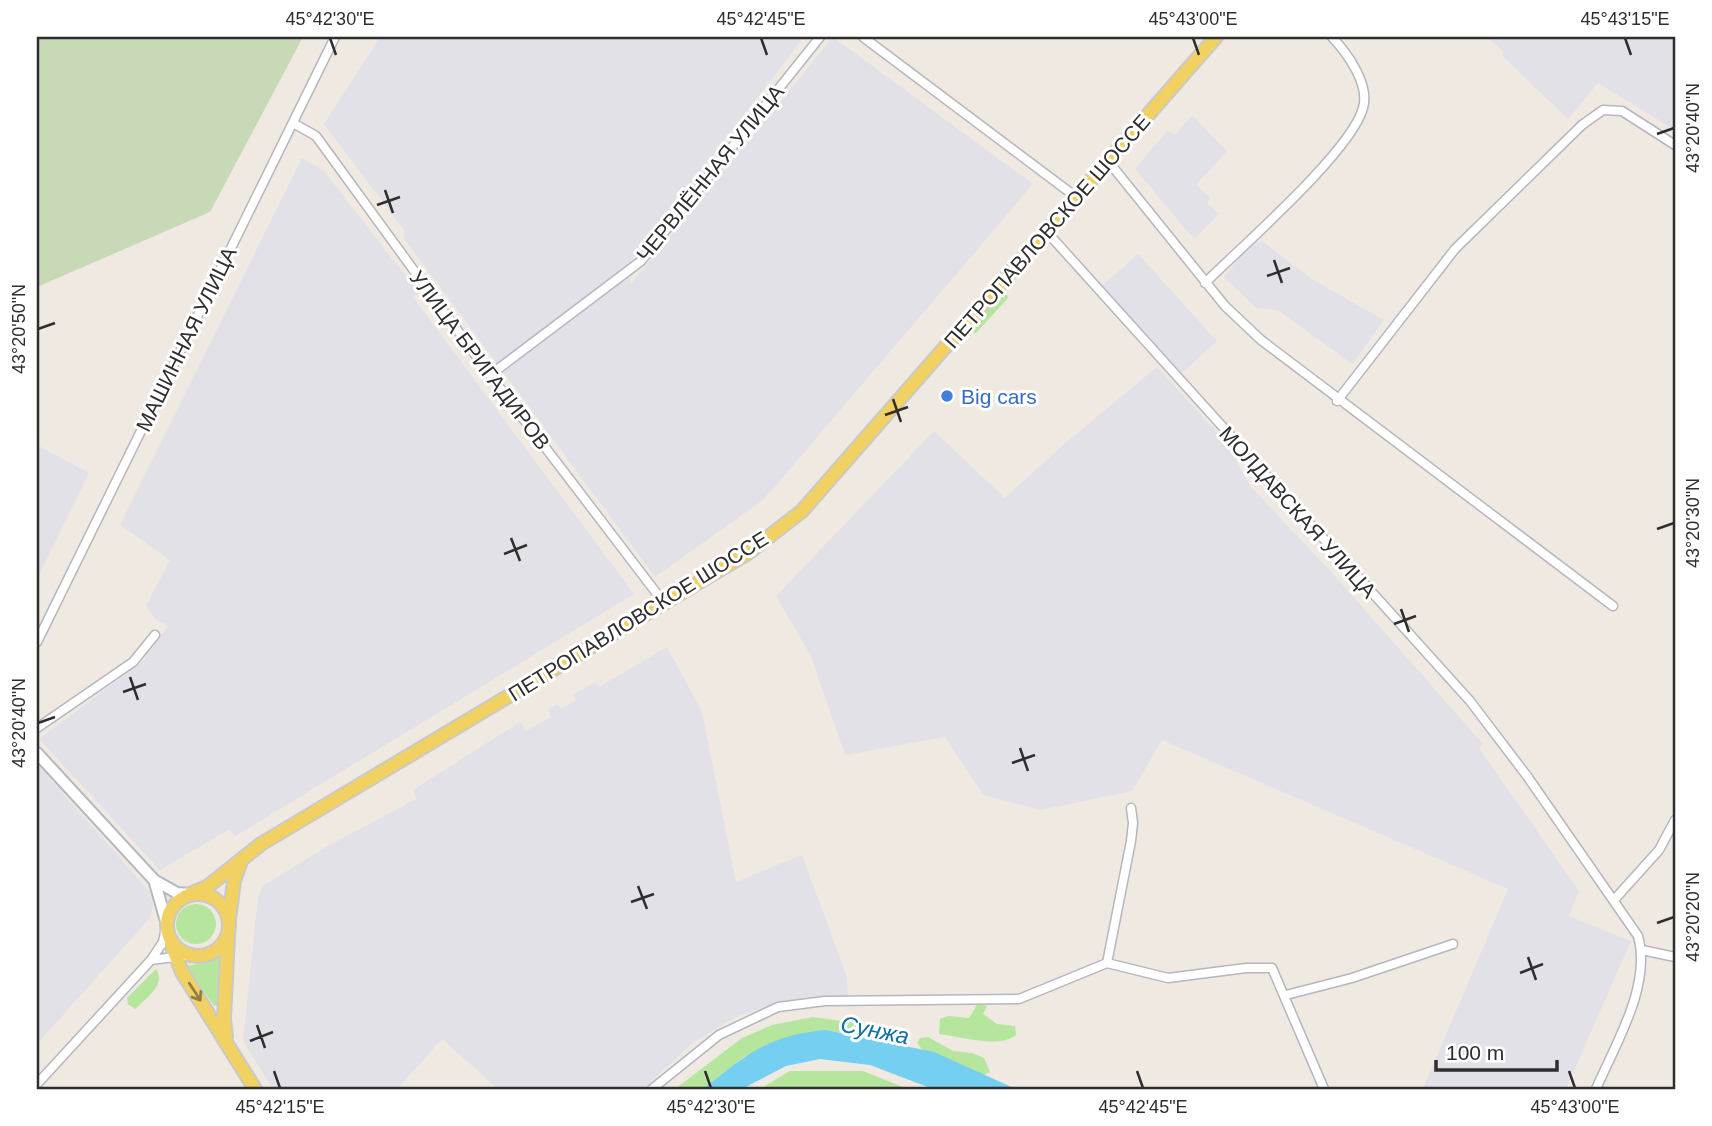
<svg xmlns="http://www.w3.org/2000/svg" width="1712" height="1126" viewBox="0 0 1712 1126" font-family="Arial,sans-serif">
	<style>
		.industrial { fill: #e3e1e8 }
		.green { fill: #b6e59e }
		.cemetery { fill: #c8d9b8 }
		.water { fill: #75cff0 }
		.lines { fill: none; stroke-linecap: round; stroke-linejoin: round }
		.minor-casing { stroke: #b4b7c1; stroke-width: 11 }
		.secondary-casing { stroke: #b4b7c1; stroke-width: 14 }
		.primary-casing { stroke: #c9c9c9; stroke-width: 16 }
		.minor { stroke: #fff; stroke-width: 8 }
		.secondary { stroke: #fff; stroke-width: 10 }
		.primary { stroke: #f2d163; stroke-width: 12 }
		.oneway { stroke: #908048 }
		.ticks { fill: none; stroke: #2e2e2e; stroke-width: 2.5 }
		.shop-dot { fill: #3f7fe0; stroke: #fff; stroke-width: 2.5 }
		.labels { text-anchor: middle; dominant-baseline: central; stroke-width: 6; stroke-linejoin: round; paint-order: stroke }
		.street-label { font-size: 21px; fill: #2e2e2e; stroke: #fff }
		.shop-label { font-size: 21px; fill: #366cbe; stroke: #fff; text-anchor: start }
		.water-label { font-size: 23px; font-style: italic; fill: #0d6fa3; stroke: #fff }
		.neatline { fill: none; stroke: #2e2e2e; stroke-width: 2.5 }
		.ticks-label { font-size: 18px; text-anchor: middle; fill: #2e2e2e }
	</style>
	<rect width="100%" height="100%" fill="#efe9e1"/>
	<path class="industrial" d="M380 37H804L626 268 631 284 833 37 1033 184 773 489 759 503 655 577 404 238V230L324 124Z
		M1487 37H1675V130L1598 83 1568 119 1503 57V51Z
		M1192 115 1227 151 1196 185 1210 198 1207 203 1219 214 1194 239 1135 169 1168 130 1175 135Z
		M302 158 324 171 419 293 413 297 634 594 234 837 230 829 160 870 39 739 143 661 168 626 155 619 146 606 170 560 120 525Z
		M1262 241 1310 278 1384 320 1352 364 1278 310 1256 308 1224 277 1248 247Z
		M1138 254 1217 341 1182 373 1102 286Z
		M1157 367 1226 442 1250 486 1335 576 1483 744 1479 748 1579 891 1569 916 1631 941 1566 1089H1423L1508 889 1162 740 1132 791 1041 810 983 795 945 737 845 755 811 656 776 596 934 431 1005 498 1063 445Z
		M37 445 89 473 37 579Z
		M667 647 702 712 736 882 802 855 847 977 848 997 782 1001 736 1017 694 1042 643 1089H498L442 1039 397 1089H273L243 1041 258 898 263 886 326 847 416 799 413 790 520 722 526 731 551 717 548 710 558 704 561 709 576 700 573 695 595 682 599 687Z
		M37 764 149 891 153 905 150 918 37 1044Z"/>
	<path class="green" d="M1001 295H1007L1008 298 976 333 965 332Z
		M176 924a20 20 0 1 1 40 0a20 20 0 1 1-40 0Z
		M223 952 219 1005 214 1006 186 966 205 963Z
		M156 969C167 985 145 999 135 1009L128 1004 127 998Z
		M978 1003 987 1006 983 1014 997 1024 1015 1026 1016 1035C1000 1049 959 1036 939 1034L940 1019 948 1016 969 1018Z
		M813 1017 899 1029 910 1037 909 1046 826 1030 744 1057 703 1089H675L742 1038 772 1025Z
		M928 1037 953 1051 972 1053 984 1058 990 1072 982 1076 924 1052 917 1043 920 1038Z
		M790 1071H863L908 1089H760Z"/>
	<path class="cemetery" d="M37 37H303L210 212 37 287Z"/>
	<path class="water" d="M826 1030 934 1052 1016 1089H933L870 1065 820 1059 786 1066 742 1089H703C746 1055 768 1035 826 1030Z"/>
	<g class="lines">
		<g class="minor-casing">
			<path id="minor" d="M863 37 1076 197
				M293 123 316 136 490 375 664 603
				M1108 161 1225 306 1261 340 1613 606
				M1046 231 1470 701 1527 776 1638 936C1652 985 1615 1045 1596 1089
				M1205 283C1241 247 1351 152 1363 108 1370 84 1347 53 1332 37
				M490 375 641 261 820 37
				M1337 401 1455 249 1582 125 1603 110 1622 111 1675 145
				M37 642 335 37
				M37 728 133 662 155 635
				M1614 900 1659 850 1675 820
				M1642 950 1675 957
				M151 960 190 955
				M1107 963 1131 841 1133 823 1131 808
				M1286 995 1352 978 1453 944
				M37 1084 151 960 163 942 166 928
				M652 1089 719 1035 778 1007 825 1001 1019 999 1107 963 1168 978 1246 968H1272L1324 1089"/>
		</g>
		<g class="secondary-casing">
			<path id="secondary" d="M37 753 154 880 177 893 190 894
				M155 883 166 921"/>
		</g>
		<g class="primary-casing">
			<path id="primary" d="M167 925a31 31 0 1 1 62 0a31 31 0 1 1-62 0Z
				M190 894 207 887 261 844 748 553 802 511 1216 37
				M229 919 234 881 241 861
				M171 944 182 972 255 1089
				M226 1037 224 1019 228 936"/>
		</g>
		<use href="#minor" class="minor"/>
		<use href="#secondary" class="secondary"/>
		<use href="#primary" class="primary"/>
	</g>
	<defs><path id="oneway-shaft" d="M-6 0H5M1.5-3L5.5 0L1.5 3" fill="none" stroke-width="1.6" stroke-linecap="round" stroke-linejoin="round" transform="scale(1.75)"/></defs>
	<use class="oneway" href="#oneway-shaft" transform="translate(195 992) rotate(57)"/>
	<path class="ticks" d="M330 38 336 55M761 38 767 55M1193 38 1199 55M1625 38 1631 55M1657 134 1674 128M385 190 393 213M377 205 400 197M1274 260 1282 283M1267 276 1290 268M38 329 55 323M893 399 901 422M885 415 908 407M1657 529 1674 523M511 538 520 561M504 554 527 545M1401 609 1409 632M1394 624 1416 616M130 677 138 700M123 692 146 684M38 723 55 717M1020 748 1028 771M1012 763 1035 755M638 886 647 909M631 902 654 894M1657 923 1674 917M1528 957 1536 980M1520 973 1543 964M257 1025 265 1048M250 1041 273 1032M274 1071 280 1088M705 1071 711 1088M1137 1071 1143 1088M1569 1071 1575 1088"/>
	<circle class="shop-dot" cx="947" cy="396" r="7"/>
	<g class="labels">
		<g class="street-label">
			<text transform="translate(710 173) rotate(-51)">ЧЕРВЛЁННАЯ УЛИЦА</text>
			<text transform="translate(1047 231) rotate(-49)">ПЕТРОПАВЛОВСКОЕ ШОССЕ</text>
			<text transform="translate(186 339) rotate(-64)">МАШИННАЯ УЛИЦА</text>
			<text transform="translate(480 360) rotate(53)">УЛИЦА БРИГАДИРОВ</text>
			<text transform="translate(1298 512) rotate(48)">МОЛДАВСКАЯ УЛИЦА</text>
			<text transform="translate(638 616) rotate(-32)">ПЕТРОПАВЛОВСКОЕ ШОССЕ</text>
		</g>
		<g class="shop-label">
			<text x="961" y="396">Big cars</text>
		</g>
		<g class="water-label">
			<text transform="translate(875 1030) rotate(11)">Сунжа</text>
		</g>
	</g>
	<rect width="1712" height="1126" fill="none" stroke="#ffffff" stroke-width="77"/>
	<path d="M1436 1060v10h121v-10" fill="none" stroke="#2e2e2e" stroke-width="3.5"/>
	<text x="1446" y="1060" font-size="21" fill="#2e2e2e" stroke="#ffffff" stroke-width="5" paint-order="stroke">100 m</text>
	<rect x="38" y="38" width="1636" height="1050" class="neatline"/>
	<g class="ticks-label">
		<text x="330" y="25">45°42'30"E</text>
		<text x="761" y="25">45°42'45"E</text>
		<text x="1193" y="25">45°43'00"E</text>
		<text x="1625" y="25">45°43'15"E</text>
		<text transform="translate(1693 128) rotate(-90)" y="6">43°20'40"N</text>
		<text transform="translate(19 329) rotate(-90)" y="6">43°20'50"N</text>
		<text transform="translate(1693 523) rotate(-90)" y="6">43°20'30"N</text>
		<text transform="translate(19 723) rotate(-90)" y="6">43°20'40"N</text>
		<text transform="translate(1693 917) rotate(-90)" y="6">43°20'20"N</text>
		<text x="280" y="1113">45°42'15"E</text>
		<text x="711" y="1113">45°42'30"E</text>
		<text x="1143" y="1113">45°42'45"E</text>
		<text x="1575" y="1113">45°43'00"E</text>
	</g>
</svg>
